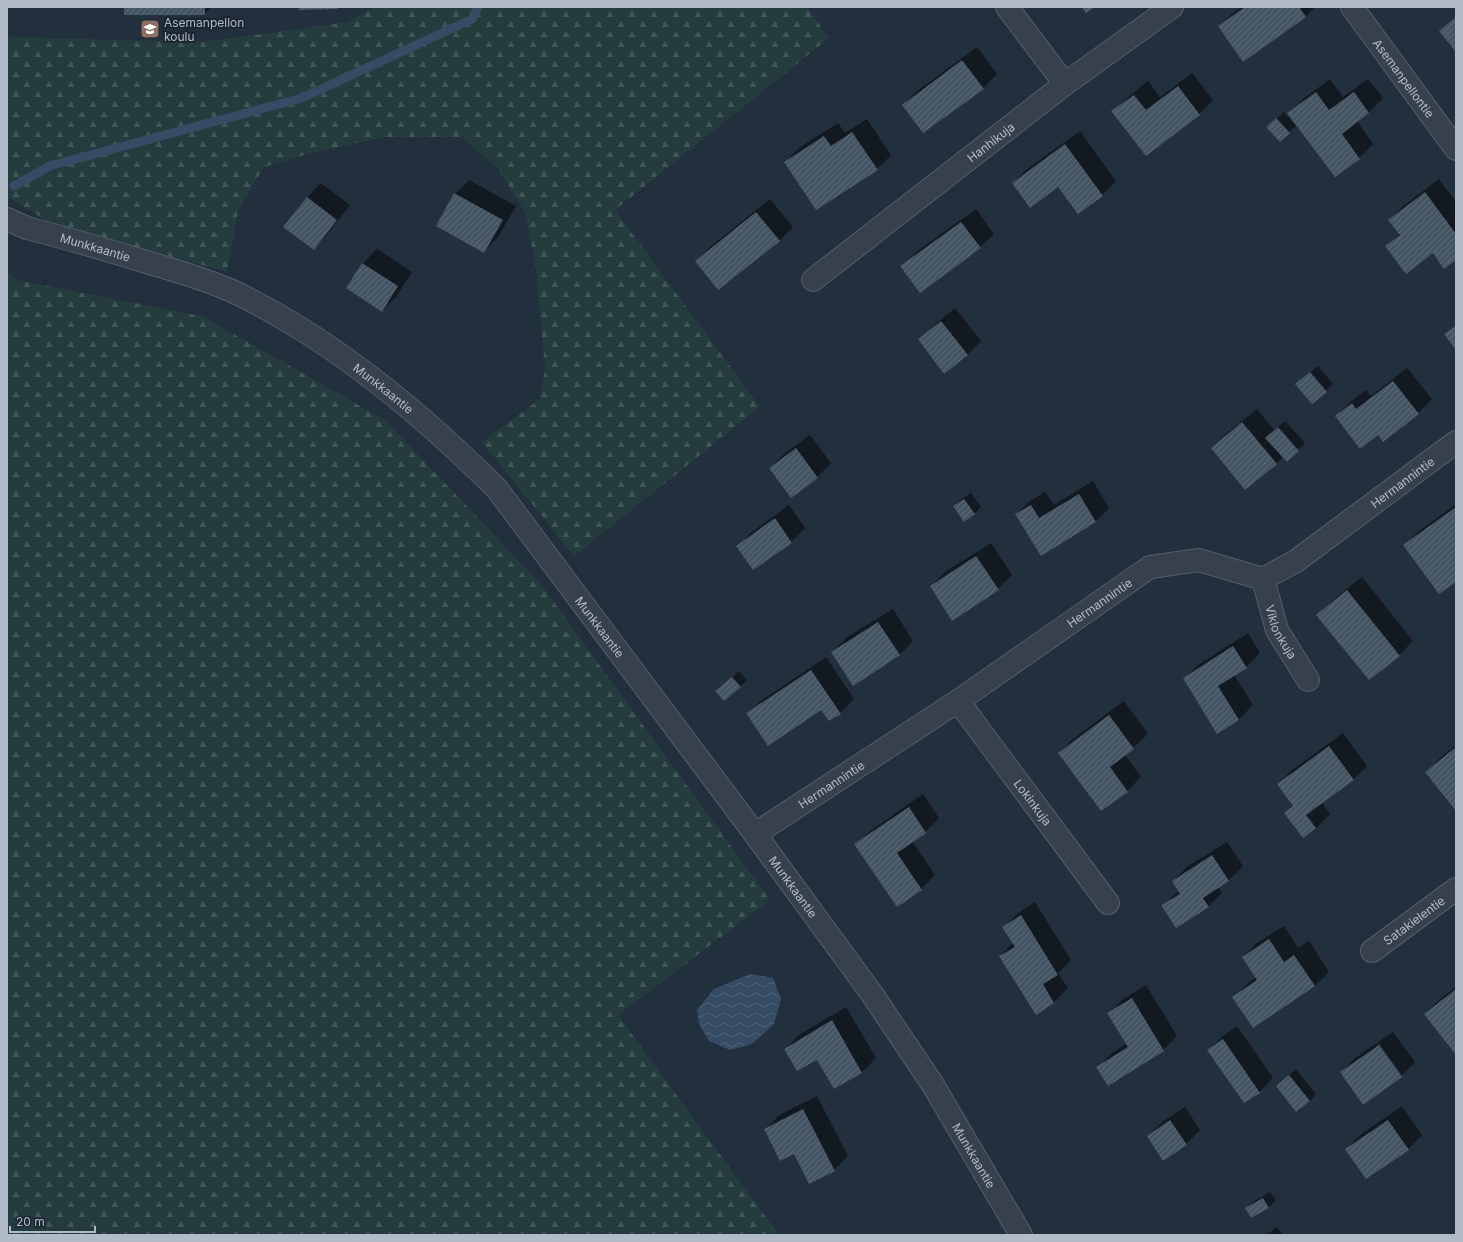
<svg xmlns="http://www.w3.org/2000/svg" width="1463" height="1242" viewBox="0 0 1463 1242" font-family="Inter,sans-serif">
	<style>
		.forest { fill: url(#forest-firs) }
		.water { fill: url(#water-waves) }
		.shadow { fill: #0007 }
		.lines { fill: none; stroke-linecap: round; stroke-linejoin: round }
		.stream { stroke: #354c64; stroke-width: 9 }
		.building { fill: url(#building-hatch) }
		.minor-casing { stroke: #555f6b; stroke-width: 24 }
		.minor { stroke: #36414d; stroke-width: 22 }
		.labels { text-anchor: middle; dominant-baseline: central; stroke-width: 4; stroke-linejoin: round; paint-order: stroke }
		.poi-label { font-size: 12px; fill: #b2bcc8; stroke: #1c2632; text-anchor: start }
		.street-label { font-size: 12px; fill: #b2bcc8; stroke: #1c2632 }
	</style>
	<defs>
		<pattern id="forest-firs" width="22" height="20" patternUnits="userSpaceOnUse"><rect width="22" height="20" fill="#243c3e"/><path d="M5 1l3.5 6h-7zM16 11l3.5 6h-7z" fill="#415658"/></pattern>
		<pattern id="water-waves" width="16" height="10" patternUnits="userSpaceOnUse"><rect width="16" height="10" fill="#354c64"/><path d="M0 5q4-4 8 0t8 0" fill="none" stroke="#506479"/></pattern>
		<pattern id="building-hatch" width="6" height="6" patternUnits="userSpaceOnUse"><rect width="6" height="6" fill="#465563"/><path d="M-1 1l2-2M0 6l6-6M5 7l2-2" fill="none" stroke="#5e6c78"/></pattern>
	</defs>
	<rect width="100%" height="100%" fill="#222f3d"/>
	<path class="forest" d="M374 7H807L829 38 615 210 760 407 574 556 482 442 540 399 545 368 536 269 525 212 498 169 462 137H383L308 154 264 167 238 211 227 272 52 224 7 197V37L202 42 348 22Z
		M7 271 17 280 202 316 385 420 540 583 770 900 618 1015 779 1235H7Z"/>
	<path class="water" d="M750 974 773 978 781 999 774 1024 752 1044 730 1050 709 1041 699 1024 697 1010 714 989Z"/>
	<path class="shadow" d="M125 7H211L205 14Z
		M1241 7H1315L1305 17 1219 26 1233 13Z
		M977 47 997 74 983 88 903 105 917 91Z
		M1192 73 1213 100 1199 114 1146 155 1113 112 1127 98 1148 81 1160 97Z
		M1330 79 1343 97 1368 79 1383 98 1369 112 1357 121 1373 144 1359 158 1289 113 1303 99Z
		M1284 112 1296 126 1289 132 1274 121Z
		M867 119 891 155 877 169 785 162 799 148 838 123 845 133Z
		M1080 131 1116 181 1102 195 1059 185 1013 183 1027 169Z
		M1439 179 1456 202V259L1433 252 1387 246 1400 233 1390 220 1403 206Z
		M469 180 516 206 498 237 484 251 455 194Z
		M321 183 350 205 327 235 314 249 307 197Z
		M770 199 793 227 779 241 696 261 710 247Z
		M976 209 994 234 980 247 902 266 916 252Z
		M377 249 412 272 396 297 382 311 347 288 363 263Z
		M955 308 981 341 967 355 919 340 933 326Z
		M1318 366 1333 384 1312 403 1297 384Z
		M1407 368 1432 399 1418 413 1378 434 1336 416 1350 402 1366 390 1371 396Z
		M1257 409 1274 430 1285 421 1305 443 1287 461 1283 457 1276 464 1212 448 1226 434Z
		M810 435 831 463 817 477 770 468 784 454Z
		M1093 481 1109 508 1095 522 1041 555 1016 514 1030 501 1045 492 1054 505Z
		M971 493 981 507 974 514 954 506 961 499Z
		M1456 504V580L1404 546 1418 532Z
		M789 505 805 528 791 542 753 568 738 546 752 532Z
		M991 543 1012 575 998 589 931 586 945 572Z
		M1362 577 1413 641 1399 655 1318 615 1332 601Z
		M893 609 913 641 899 655 833 652 846 638Z
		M1248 633 1260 653 1246 667 1234 675 1253 705 1239 719 1218 732 1184 679 1198 665Z
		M826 657 854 699 840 713 822 709 748 713 762 700Z
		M739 671 747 680 740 687 716 691Z
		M1124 701 1148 734 1125 755 1141 777 1127 791 1101 810 1059 753 1073 739Z
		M1343 733 1367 766 1353 780 1322 802 1330 814 1316 828 1303 837 1286 813 1294 805 1278 784 1292 770Z
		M1456 745V809L1426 772 1440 758Z
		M923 794 939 818 925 832 912 841 935 875 921 889 856 845 870 831Z
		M1227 842 1243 866 1229 880 1218 887 1222 893 1208 907 1162 906 1179 890 1173 881 1187 867Z
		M1035 902 1071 960 1058 973 1068 988 1054 1002 1036 1014 1000 956 1013 943 1004 927 1018 913Z
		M1284 926 1298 948 1309 941 1329 972 1315 986 1234 997 1248 983 1256 977 1243 957 1257 943Z
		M1146 985 1177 1036 1163 1050 1098 1067 1112 1053 1127 1043 1109 1013 1122 1000Z
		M1456 987V1054L1425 1014 1439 1000Z
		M846 1007 876 1058 862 1072 835 1088 818 1058 785 1049 799 1035Z
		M1237 1026 1273 1078 1259 1092 1209 1050 1223 1036Z
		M1393 1032 1415 1062 1401 1076 1341 1072 1355 1058 1377 1043 1399 1075H1402L1378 1042Z
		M1296 1069 1316 1094 1310 1101 1277 1086Z
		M817 1096 848 1156 834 1170 795 1152 766 1129 779 1115Z
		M1402 1106 1422 1135 1408 1149H1346L1360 1135Z
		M1185 1107 1200 1130 1186 1144 1148 1136 1162 1122Z
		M1270 1192 1276 1200 1269 1207 1252 1217 1247 1209 1253 1202Z
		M1277 1227 1283 1235H1266Z"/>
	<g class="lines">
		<path class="stream" d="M14 186 50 166 302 98 472 19 478 7"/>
	</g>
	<path class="building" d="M124 7H205V15H124Z
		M299 7H338V9L299 10Z
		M1082 7H1095L1086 13Z
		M1245 7H1299L1306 17 1243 62 1218 26Z
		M1456 17V52L1439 31Z
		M962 60 984 89 923 133 902 105Z
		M1178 86 1200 115 1146 156 1111 111 1134 95 1146 110Z
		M1316 92 1329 110 1354 92 1369 113 1342 134 1360 159 1335 177 1287 113Z
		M1276 118 1290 133 1280 142 1266 127Z
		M852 132 878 170 816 210 784 162 824 136 831 146Z
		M1065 144 1103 196 1078 214 1058 187 1030 208 1012 183Z
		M1425 192 1456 234V260L1444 269 1433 253 1406 274 1385 246 1400 235 1388 220Z
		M454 193 503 220 484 253 436 226Z
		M307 197 337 220 314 250 283 227Z
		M756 212 780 241 718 290 695 261Z
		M961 222 981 248 920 293 900 266Z
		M362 263 398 286 382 312 346 288Z
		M941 321 968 355 944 374 918 339Z
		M1456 326V350L1444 334Z
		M1310 372 1327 392 1312 404 1295 384Z
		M1393 381 1419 414 1383 442 1378 435 1360 449 1335 416 1352 403 1356 409Z
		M1242 422 1277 464 1245 490 1211 448Z
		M1278 427 1299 451 1287 462 1265 438Z
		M796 448 818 478 791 498 769 468Z
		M1079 494 1096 522 1041 556 1015 514 1031 505 1039 518Z
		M964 499 975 514 964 522 953 506Z
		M1456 507V544L1455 545 1456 547V582L1439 594 1403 545Z
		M775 518 792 543 753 570 736 546Z
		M976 556 999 590 952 621 930 586Z
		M1347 590 1400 656 1369 680 1316 615Z
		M878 622 900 655 853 686 831 652Z
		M1233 646 1247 668 1218 686 1239 720 1217 734 1183 678Z
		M811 670 841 714 829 721 821 710 768 746 746 713Z
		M732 677 741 687 724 701 715 691Z
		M1109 715 1134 749 1110 767 1128 792 1101 811 1058 753Z
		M1329 746 1354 780 1306 815 1316 828 1303 838 1284 813 1293 806 1277 784Z
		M1456 747V811L1425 772Z
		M909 807 926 833 897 853 922 890 897 907 854 844Z
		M1212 855 1229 881 1203 898 1209 907 1176 928 1161 905 1180 894 1172 881Z
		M1021 915 1058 975 1043 984 1054 1003 1036 1015 999 956 1015 947 1002 927Z
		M1269 939 1284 962 1294 955 1315 986 1253 1028 1232 997 1257 980 1242 957Z
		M1456 989V1055L1424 1014Z
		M1132 998 1164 1051 1108 1086 1096 1067 1128 1047 1107 1013Z
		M832 1020 862 1073 834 1089 817 1060 797 1071 784 1049Z
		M1223 1039 1260 1093 1244 1103 1207 1050Z
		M1379 1045 1402 1077 1363 1105 1340 1072Z
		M1289 1075 1310 1101 1296 1112 1276 1086Z
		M803 1109 835 1171 809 1184 794 1154 780 1161 764 1129Z
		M1170 1120 1187 1145 1163 1161 1147 1136Z
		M1388 1120 1409 1150 1366 1179 1345 1149Z
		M1263 1198 1269 1208 1251 1218 1245 1208Z"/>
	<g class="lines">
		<g class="minor-casing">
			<g id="minor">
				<path d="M1007 7 1065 84"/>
				<path id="s1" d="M1352 7 1456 149"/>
				<path id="s2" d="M7 219 27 228C66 238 104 249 143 261 173 270 203 278 232 291 329 337 421 413 497 489L755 834 872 994 933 1085 1021 1235"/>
				<path id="s3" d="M813 280 1065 84 1172 7"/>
				<path id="s4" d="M1263 579 1277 630 1308 680"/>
				<path id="s5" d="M958 701 1108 903"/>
				<path id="s6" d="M755 834 958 701 1150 567 1199 560 1263 579 1296 561 1456 442"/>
				<path id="s7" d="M1372 951 1456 889"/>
			</g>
		</g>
		<use href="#minor" class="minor"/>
	</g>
	<defs>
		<g id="school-square" transform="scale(1)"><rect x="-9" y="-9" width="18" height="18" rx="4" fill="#8d6e63" stroke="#1c2632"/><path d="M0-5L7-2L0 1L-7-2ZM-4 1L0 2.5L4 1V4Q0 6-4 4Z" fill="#fff"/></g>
	</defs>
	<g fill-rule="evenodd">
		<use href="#school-square" x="150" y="29"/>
	</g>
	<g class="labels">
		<g class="poi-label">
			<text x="164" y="22">Asemanpellon<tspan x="164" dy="14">koulu</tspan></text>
		</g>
		<g class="street-label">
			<text stroke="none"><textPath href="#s1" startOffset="88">Asemanpellontie</textPath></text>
			<text stroke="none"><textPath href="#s3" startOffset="225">Hanhikuja</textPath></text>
			<text stroke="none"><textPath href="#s2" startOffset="93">Munkkaantie</textPath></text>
			<text stroke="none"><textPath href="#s2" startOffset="417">Munkkaantie</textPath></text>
			<text stroke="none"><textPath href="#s6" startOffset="763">Hermannintie</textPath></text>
			<text stroke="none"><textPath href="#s6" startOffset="415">Hermannintie</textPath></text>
			<text stroke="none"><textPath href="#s2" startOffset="741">Munkkaantie</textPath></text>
			<text stroke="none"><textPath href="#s4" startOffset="56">Viklonkuja</textPath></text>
			<text stroke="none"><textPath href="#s6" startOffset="91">Hermannintie</textPath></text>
			<text stroke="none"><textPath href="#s5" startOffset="126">Lokinkuja</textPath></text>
			<text stroke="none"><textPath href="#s2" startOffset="1065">Munkkaantie</textPath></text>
			<text stroke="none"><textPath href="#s7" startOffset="52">Satakielentie</textPath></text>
			<text stroke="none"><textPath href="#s2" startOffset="1389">Munkkaantie</textPath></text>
		</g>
	</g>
	<rect width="1463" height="1242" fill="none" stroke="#b2bcc8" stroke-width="16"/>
	<path d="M10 1226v6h85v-6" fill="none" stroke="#b2bcc8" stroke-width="2"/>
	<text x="16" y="1226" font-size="12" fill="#b2bcc8" stroke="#1c2632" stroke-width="3" paint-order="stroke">20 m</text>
</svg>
